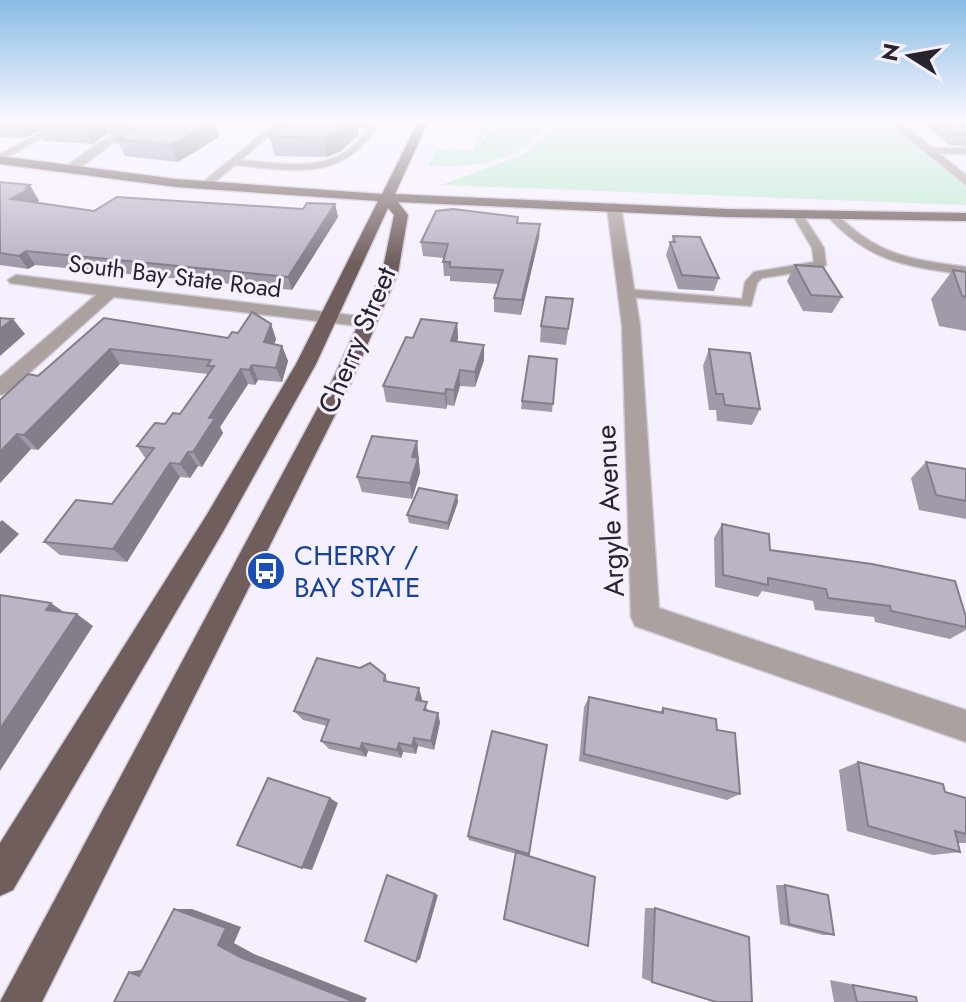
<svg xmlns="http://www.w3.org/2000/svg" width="966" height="1002" viewBox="0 0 966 1002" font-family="Jost,sans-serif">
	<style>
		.green { fill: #bfebd1 }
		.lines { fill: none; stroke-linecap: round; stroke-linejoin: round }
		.lane-casing { stroke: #d1cad8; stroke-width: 3 }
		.street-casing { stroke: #d1cad8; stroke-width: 3 }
		.primary-casing { stroke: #d1cad8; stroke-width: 3 }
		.path { stroke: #a6a1ac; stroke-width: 2; stroke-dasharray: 2 2; stroke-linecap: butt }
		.lane { fill: #aba19f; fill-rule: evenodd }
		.street { fill: #aba19f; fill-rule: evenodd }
		.primary { fill: #705e5c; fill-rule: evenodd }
		.wall { fill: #a29aa9 }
		.shaded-wall { fill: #847d8a }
		.building { fill: #bcb3c5; stroke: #847d8a; stroke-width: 2 }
		.labels { text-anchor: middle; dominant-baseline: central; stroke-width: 6; stroke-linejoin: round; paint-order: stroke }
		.far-street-label { font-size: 24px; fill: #28242b; stroke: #f6effe }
		.street-label { font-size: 28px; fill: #28242b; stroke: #f6effe }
		.transit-label { font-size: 28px; fill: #164399; stroke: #f6effe; text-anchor: start }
	</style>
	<rect width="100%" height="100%" fill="#f6effe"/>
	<path class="green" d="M480 122H534L542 133C508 164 473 167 428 166L436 149 473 151Z
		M560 122H885L966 187V205L441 185 525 154Z"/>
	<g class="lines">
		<g class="lane-casing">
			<path id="lane" d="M61 122H71L0 161V154Z
				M276 122H285L241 160C290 164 338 176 368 128L340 122H363L377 126C343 183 292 170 235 165L207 188H201V184Z
				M925 148H966V154L928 153Z
				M793 212H801L824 248 826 265 820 269 762 278 757 283 751 306 626 297 620 293 626 289 742 299 745 282 754 272 814 262 812 248 792 214Z
				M829 214H837C878 256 910 259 966 267V275C908 266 871 263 829 218Z"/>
		</g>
		<g class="street-casing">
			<path id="street" d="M129 122H141L74 172H66V166Z
				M888 122H900L966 175V185Z
				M614 203 621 207 640 325 659 608 966 710V742L635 626 631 617 622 325 607 207Z
				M16 275 367 317 376 322 367 327 114 297 7 393 0 395V377L96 295 10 283 8 280Z"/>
		</g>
		<g class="primary-casing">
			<path id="primary" d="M418 122H428L395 194 727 209 966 213V221L727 217 398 202 408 215 398 273 351 383 42 1002H0L331 383 382 273 394 215 388 208 316 364 224 530 13 890 0 896V843L206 516 296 364 378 201 176 187 0 164V156L176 179 382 194Z"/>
		</g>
		<path class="path" d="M484 143 492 131 490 122"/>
		<use href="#lane" class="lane"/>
		<use href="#street" class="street"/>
		<use href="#primary" class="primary"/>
	</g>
	<path class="wall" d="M0 122H214L219 137 178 162 125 156 119 144H116L110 132 93 144 44 141 38 131 25 138 0 137Z
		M922 122H966V146L950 145Z
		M359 134 341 151 327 157 275 156 269 136Z
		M0 182 38 198 39 201 36 202 94 211 303 209 335 204 338 217 292 290 35 265 28 269 0 265Z
		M518 217V223L540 224 539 238 521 315 494 312V298L498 284 450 281V276H444L443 262 444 258 423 256 421 242Z
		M673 236 719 278 714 291 678 289 666 255 670 242H672Z
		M795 265 842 297 832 313 803 311 787 281Z
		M953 270 966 272V331L939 326 931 299Z
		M573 299 566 345 540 342 541 326Z
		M104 318 228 338 238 333 271 324 276 339 274 344 282 346 288 361 282 382 258 380 255 385 248 384 220 427 223 433 202 467 198 466 190 478 180 477 127 562 60 555 44 542 112 504 146 459 137 446 165 424 180 414 208 374 120 364 38 450 31 449 0 483V400L38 376Z
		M457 323 458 338 457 342 484 360 475 387 460 386 454 406 447 405 446 409 386 402 383 386 413 338Z
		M709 349 760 409 752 425 717 421 716 410H709L703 366Z
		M557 359 552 412 521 409 522 401Z
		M417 441 420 473 412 499 362 492 357 477Z
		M926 462 966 469V519L919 510 911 478Z
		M457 495 458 502 448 530 409 523 407 515Z
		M722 524 770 550 966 617V630L950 639 875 622 874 617 815 610 813 601 762 591 758 597 715 587 714 538Z
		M385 675 388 682 422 699 421 701 429 711 440 722 434 750 418 746 416 754 403 752 401 758 368 751 366 757 329 749 321 741 327 726 303 720 294 711Z
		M589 697 660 712 663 708 717 730 740 794 727 800 579 761 584 707Z
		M858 762 945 792 966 798V843H958L960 852 933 855 847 831 839 770Z
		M468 836 529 854 527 856 588 946 503 919 516 854 469 840Z
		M776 885H785L834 935H823L780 924Z
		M645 908H655L652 982 642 978Z
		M830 980 916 997 917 1002H834Z"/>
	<path class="shaded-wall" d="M15 122H54L35 125 38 131 25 138Z
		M92 122H123L108 128 110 132 93 144 84 127Z
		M212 122H214L219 137 178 162 171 145Z
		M348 122H357L359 134 341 151 327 157 323 138Z
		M30 185 39 201 19 211 11 199Z
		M335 204 338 217 292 290 288 277Z
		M540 224 539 238 521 315 522 300Z
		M26 251 35 265 28 269 19 256Z
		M13 319 25 334 0 356V329Z
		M457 323 458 338 452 357 451 341Z
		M271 324 276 339 270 357 264 342Z
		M484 345V360L475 387V372Z
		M282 346 288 361 282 382 276 368Z
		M110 349 120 364 38 450 24 435Z
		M252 365 258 380 255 385 249 370Z
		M241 369 248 384 220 427 223 433 202 467 193 452 209 418Z
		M460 370V386L454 406V390Z
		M446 389 447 405 446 409 445 394Z
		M17 434 31 449 0 483V452Z
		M417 441 420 473 412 499 410 483 412 457Z
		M188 452 198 466 190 478 180 464Z
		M170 463 180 477 127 562 113 549Z
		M457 495 458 502 448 530V523Z
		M2 520 19 534 0 554V522Z
		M51 603 68 615 46 610Z
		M77 614 93 626 0 771V729Z
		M419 688 422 699 419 710 416 700Z
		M438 713 440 722 434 750 431 741Z
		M414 738 418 746 416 754 412 746Z
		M362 743 368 751 366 757 360 749Z
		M399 743 403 752 401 758 397 750Z
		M330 798 338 803 312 870 302 868Z
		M435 894 438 895 420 959 416 962Z
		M174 909H192L241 927 234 943 254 954 367 998 365 1002H355L240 957 218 945Z
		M151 968 139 976 129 972Z"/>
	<path class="building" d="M40 122H92L84 127 35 125Z
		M117 122H212L171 145 117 139 137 129 108 128Z
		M288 122H348L337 132 323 138 269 136Z
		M939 122H966V135H956Z
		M0 182 30 185 26 188H31L11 199 94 211 117 197 303 209 307 203 335 204 288 277 26 251 19 256 0 253Z
		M453 209 518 217 517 223 540 224 522 300 494 298 503 270 450 267V262H443L448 244 421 242 436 211Z
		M673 236 700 237 719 278 682 275 670 242H675Z
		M795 265 823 267 842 297 811 295Z
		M953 270 966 272V297L962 296Z
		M546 297 573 299 568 329 541 326Z
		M252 312 271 324 264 342 282 346 276 368 252 365 249 370 241 369 209 418H215L193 452H188L180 464 170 463 113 549 44 542 76 500 112 504 154 448 137 446 155 423 165 424 173 413 180 414 214 366H207L211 360 110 349 24 435 17 434 0 452V400L28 374 38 376 104 318 228 338 232 332 238 333Z
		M0 318 13 319 0 329Z
		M421 319 457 323 451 341 484 345 475 372 460 370 454 390 446 389 445 394 383 386 406 337 413 338Z
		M709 349 750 353 760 409 725 405 723 394H716Z
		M529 356 557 359 553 404 522 401Z
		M372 436 417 441 412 457 418 458 410 483 357 477Z
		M926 462 966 469V501L936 495Z
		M419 488 457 495 448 523 407 515Z
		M722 524 769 534 770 550 872 564 955 581 966 617V627L891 611 890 606 828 598 826 589 768 578V585L723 575Z
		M0 595 51 603 46 610 77 614 0 729Z
		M317 658 360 668 370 663 385 675 384 681 419 688 416 700 427 702 424 710 438 713 431 741 414 738 412 746 399 743 397 750 362 743 360 749 321 741 329 720 294 711Z
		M589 697 663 713V708L716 719 717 730 735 733 740 794 584 754Z
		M492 731 547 745 529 854 468 836Z
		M858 762 943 784 945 792 966 798V834L955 831 960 852 868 826Z
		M268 778 330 798 302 868 237 845Z
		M516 852 595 877 588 946 504 919Z
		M387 875 435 894 416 962 365 941Z
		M785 885 828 895 834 935 789 924Z
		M655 908 749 937 752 1002H716L652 982Z
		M174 909 226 928 218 945 240 957 355 1002H114L129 972 139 976Z
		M853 985 916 997 917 1002H857Z"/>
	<linearGradient id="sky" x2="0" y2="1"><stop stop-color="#88bce5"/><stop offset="0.46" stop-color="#fbf8ff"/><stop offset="1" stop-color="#fbf8ff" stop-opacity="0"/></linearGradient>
	<rect width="966" height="263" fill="url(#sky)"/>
	<defs>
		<g id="bus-disc" transform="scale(2)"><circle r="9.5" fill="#1a4fb4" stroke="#f6effe"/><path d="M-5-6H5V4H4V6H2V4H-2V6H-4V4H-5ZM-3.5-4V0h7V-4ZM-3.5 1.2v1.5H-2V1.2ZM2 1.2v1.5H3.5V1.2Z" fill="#fff"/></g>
	</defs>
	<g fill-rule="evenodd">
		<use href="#bus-disc" x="266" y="571"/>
	</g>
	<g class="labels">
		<g class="far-street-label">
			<text transform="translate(175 276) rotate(7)">South Bay State Road</text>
		</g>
		<g class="street-label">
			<text transform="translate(357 340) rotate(-67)">Cherry Street</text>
			<text transform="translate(610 511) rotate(-93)">Argyle Avenue</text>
		</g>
		<g class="transit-label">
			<text x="294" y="555">CHERRY /<tspan x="294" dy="32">BAY STATE</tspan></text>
		</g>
	</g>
	<g transform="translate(910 56) rotate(281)" stroke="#f6effe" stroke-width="6" paint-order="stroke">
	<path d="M0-6L14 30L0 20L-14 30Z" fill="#28242b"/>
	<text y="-12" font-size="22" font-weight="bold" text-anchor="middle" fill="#28242b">N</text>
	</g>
</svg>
